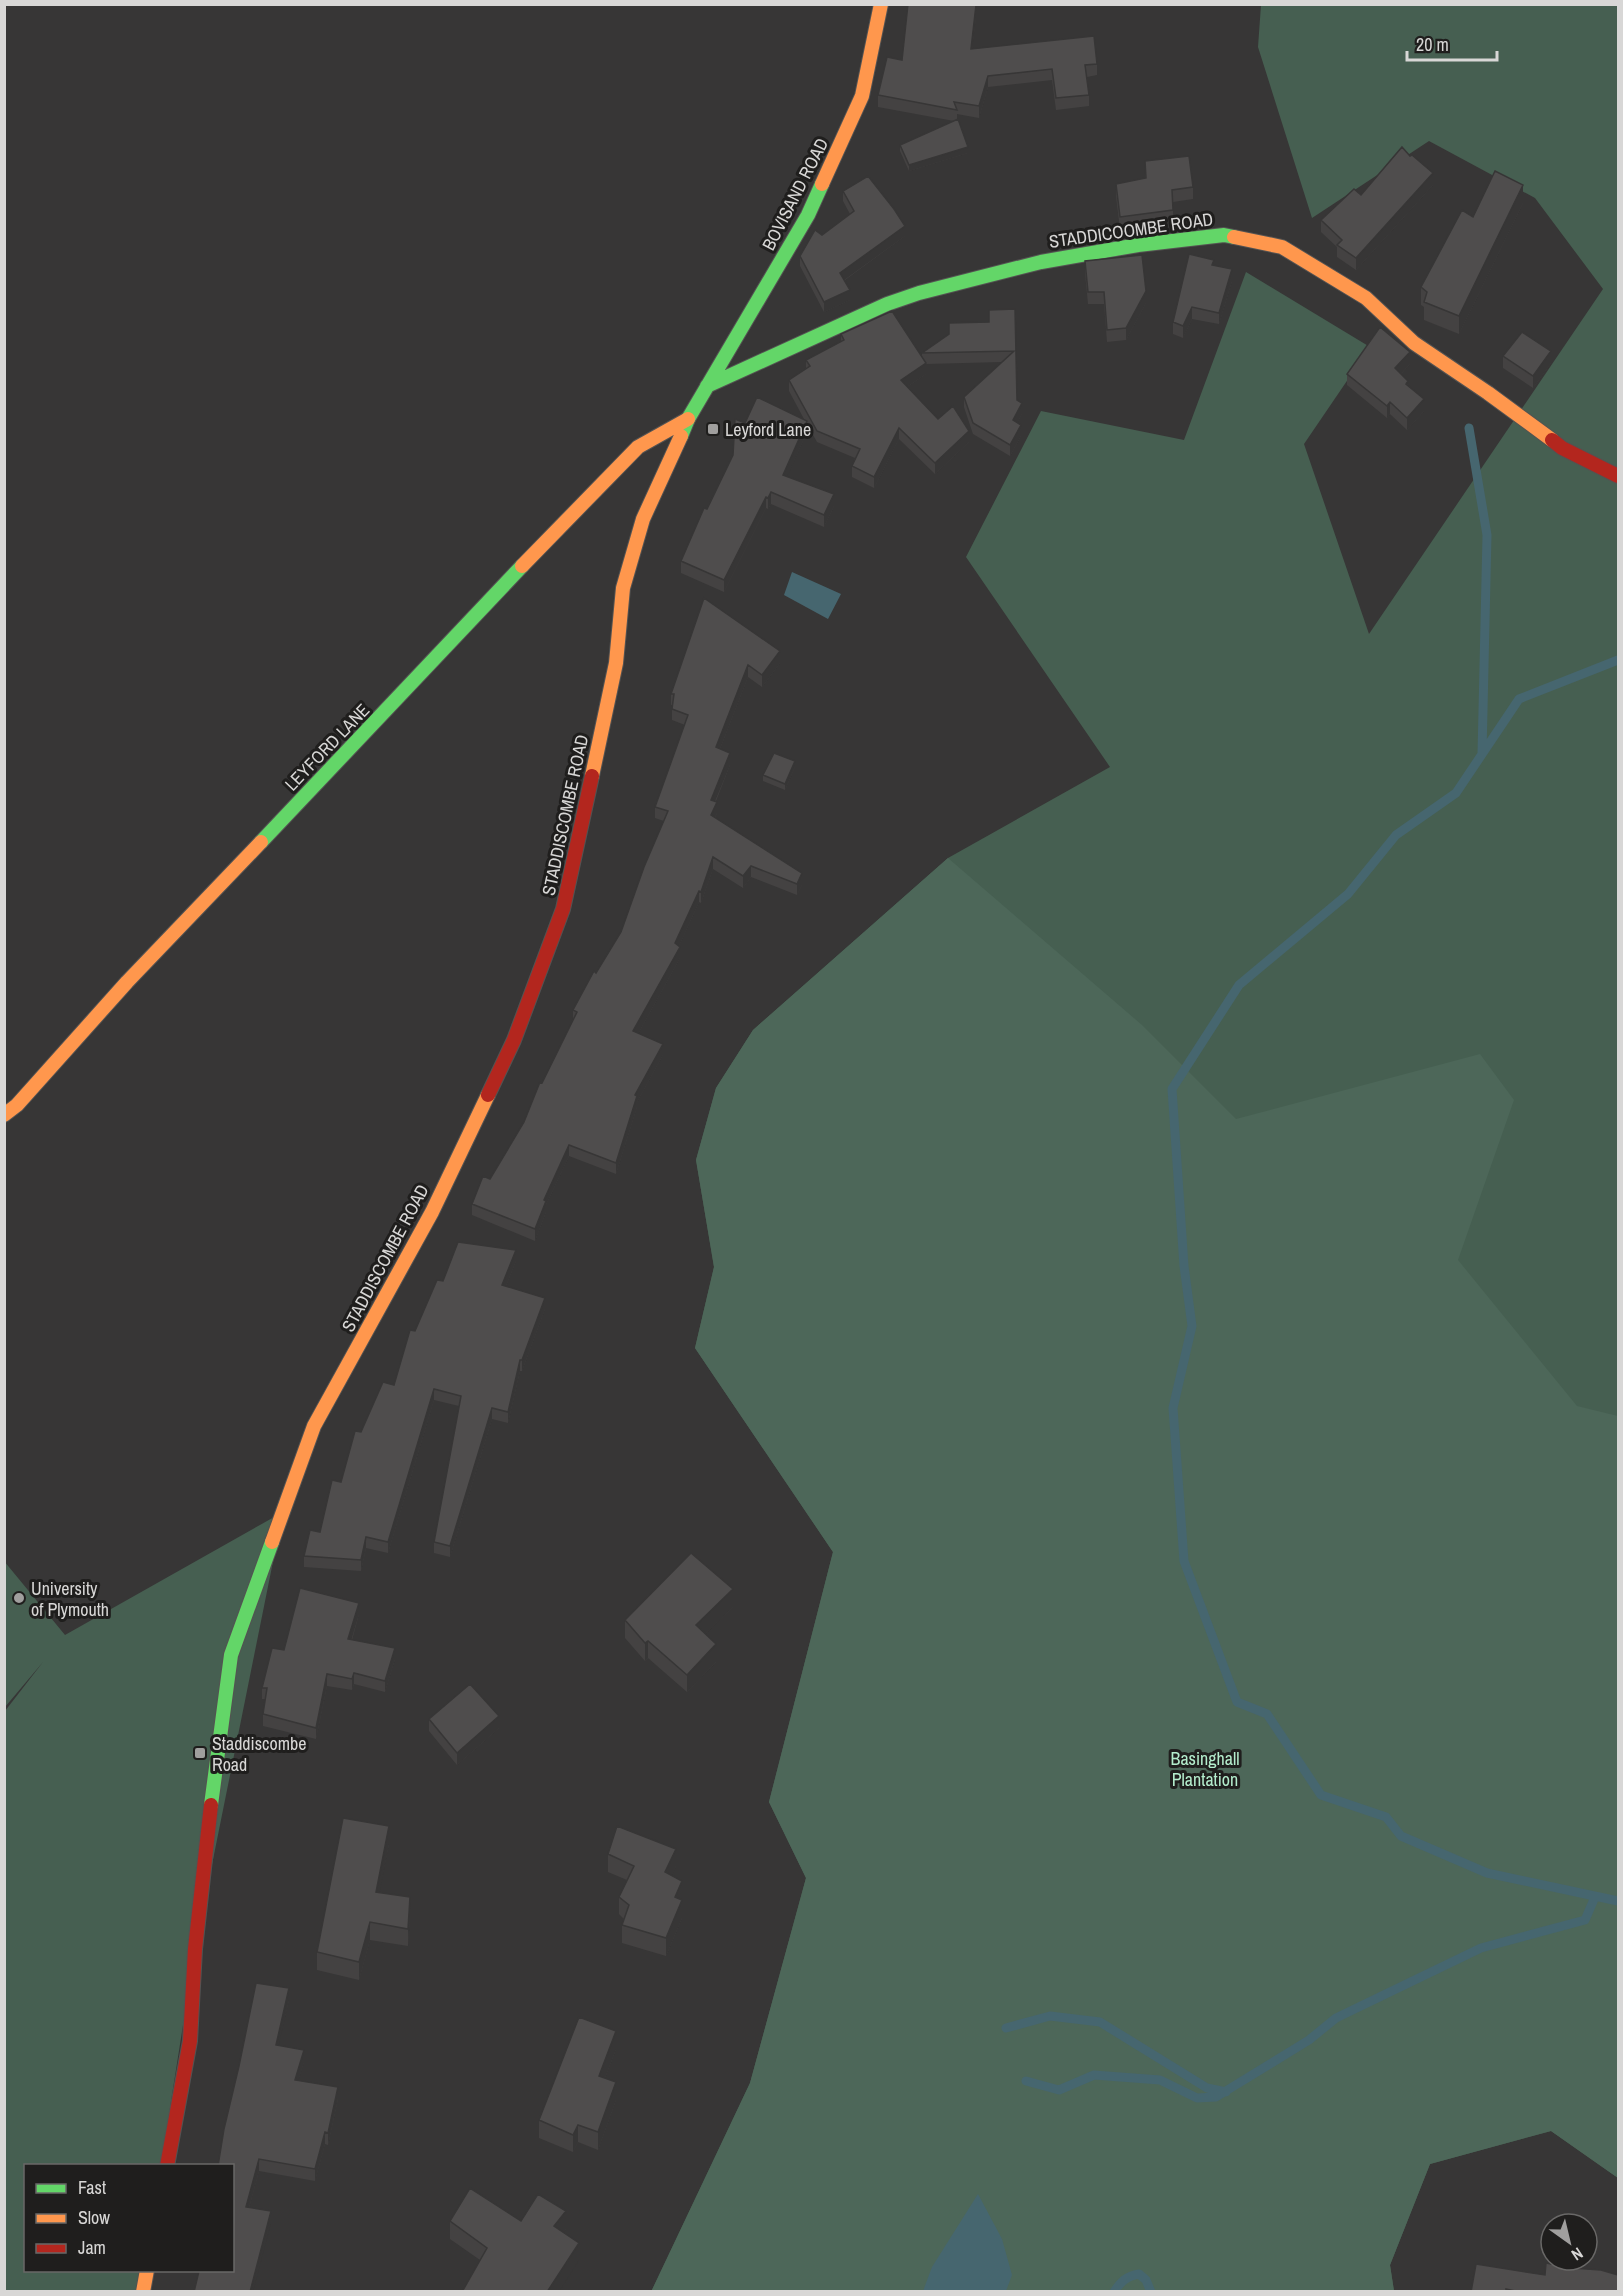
<svg xmlns="http://www.w3.org/2000/svg" width="1623" height="2296" viewBox="0 0 1623 2296" font-family="'Archivo Narrow',sans-serif">
	<style>
		.green { fill: #465f51 }
		.forest { fill: #4d6759 }
		.water { fill: #46666f }
		.lines { fill: none; stroke-linecap: round; stroke-linejoin: round }
		.stream { stroke: #46666f; stroke-width: 9 }
		.fast-casing { stroke: #545352; stroke-width: 16 }
		.slow-casing { stroke: #545352; stroke-width: 16 }
		.jam-casing { stroke: #545352; stroke-width: 16 }
		.fast { stroke: #63d668; stroke-width: 14 }
		.slow { stroke: #ff974d; stroke-width: 14 }
		.jam { stroke: #b3261e; stroke-width: 14 }
		.wall { fill: #444242 }
		.shaded-wall { fill: #373636 }
		.building { fill: #4f4d4d; stroke: #373636; stroke-width: 1.5 }
		.poi-dot { fill: #a09f9e; stroke: #1f1e1d; stroke-width: 2 }
		.labels { text-anchor: middle; dominant-baseline: central; stroke-width: 6; stroke-linejoin: round; paint-order: stroke }
		.street-label { font-size: 18px; fill: #d8d7d6; stroke: #1f1e1d }
		.poi-label { font-size: 18px; fill: #d8d7d6; stroke: #1f1e1d; text-anchor: start }
		.park-label { font-size: 18px; fill: #b4edcd; stroke: #1f1e1d }
	</style>
	<rect width="100%" height="100%" fill="#373636"/>
	<path class="green" d="M1261 5H1618V2178L1551 2131 1430 2164 1390 2265 1394 2291 651 2292 750 2083 806 1878 769 1802 833 1552 695 1348 714 1267 696 1160 716 1088 753 1030 948 858 1110 767 966 557 1041 411 1184 440 1246 272 1370 347 1304 444 1369 634 1603 289 1535 198 1429 141 1312 218 1258 47Z
		M283 1512 195 1949 161 2165 26 2166V2270L145 2271 142 2291H5V1711L43 1662 5 1707 4 1561 65 1635Z"/>
	<path class="forest" d="M948 858 1142 1025 1236 1119 1480 1054 1514 1100 1458 1260 1577 1406 1618 1416V2178L1551 2131 1430 2164 1390 2265 1394 2291 651 2292 750 2083 806 1878 769 1802 833 1552 695 1348 714 1267 696 1160 716 1088 753 1030Z"/>
	<path class="water" d="M792 572 841 594 828 619 784 595Z
		M978 2194 1002 2239 1012 2275 1006 2291H923L932 2267Z"/>
	<g class="lines">
		<path class="stream" d="M1469 428 1487 535 1482 754
			M1618 660 1519 699 1456 793 1396 835 1348 894 1239 985 1172 1089 1184 1266 1192 1326 1173 1408 1184 1561 1237 1702 1267 1714 1321 1795 1386 1817 1401 1836 1487 1873 1618 1901
			M1006 2028 1050 2016 1100 2022 1207 2088 1226 2092
			M1026 2081 1059 2090 1094 2075 1160 2080 1197 2098 1216 2097 1309 2040 1336 2018 1481 1948 1585 1920 1595 1897
			M1114 2292C1121 2281 1127 2276 1139 2274L1146 2280 1151 2292"/>
		<g class="fast-casing">
			<path id="fast" d="M707 386 887 304 919 293 1041 262 1138 245 1224 235 1234 237
				M681 436 688 419 808 215 822 184
				M261 842 522 566
				M211 1805 231 1655 272 1542"/>
		</g>
		<g class="slow-casing">
			<path id="slow" d="M822 184 862 96 881 4
				M1234 237 1282 247 1366 298 1414 343 1488 393 1552 440
				M522 566 638 447 688 419
				M592 776 616 663 623 588 643 519 681 436
				M4 1115 17 1105 127 982 261 842
				M272 1542 314 1426 432 1212 488 1095
				M143 2292 147 2270"/>
		</g>
		<g class="jam-casing">
			<path id="jam" d="M1552 440 1562 448 1618 476
				M488 1095 514 1040 563 909 592 776
				M167 2166 190 2041 195 1949 211 1805"/>
		</g>
		<use href="#fast" class="fast"/>
		<use href="#slow" class="slow"/>
		<use href="#jam" class="jam"/>
	</g>
	<path class="wall" d="M976 17 972 49 1097 64V75L1087 77 1089 95V106L1056 110 1052 80 988 87 979 118 957 114V120L968 153 909 171 900 151V145L954 121 878 107V95L902 60Z
		M1145 161 1193 187V199L1173 202V222L1120 229 1116 196V184L1145 178Z
		M1433 185 1356 270 1337 257V247L1321 232V220L1361 195Z
		M843 191 905 236 845 280 850 300 824 312 800 266V256L822 235 850 214 843 201Z
		M1523 203 1459 334 1424 320V307L1421 305V287L1473 217Z
		M1085 261 1146 303 1126 340 1107 342 1104 304H1088L1085 273Z
		M1214 266 1232 281 1219 324 1192 319 1183 338 1173 334V322Z
		M1015 309 1017 400 1022 414 1017 423 1021 436 1010 456 973 434 964 407V397L1002 362 926 364V374L907 387 938 419 969 442 935 474 899 439 874 488 852 477V466L855 458 817 442 807 424V432L787 476 834 506 824 527 771 504 768 509 766 508 724 592 681 573V561L733 455 745 423 804 419 789 391V380L806 369V360L841 342V334L922 358V353L989 322Z
		M1503 356 1551 363 1533 388 1503 368Z
		M1410 364 1401 374 1424 411 1407 430 1390 414 1387 418 1347 385V374Z
		M704 598 780 663 762 687 748 677 720 749 730 765 716 801 717 813 715 818 802 885 797 895 751 877 743 888 713 869 701 903 699 902 679 946 680 958 638 1034 663 1055 637 1102V1107L616 1174 569 1156 546 1205V1212L535 1241 472 1215V1204L490 1179 524 1122 573 1020V1010L621 932 664 821 655 818V807L685 725 672 720V705H671V694Z
		M795 767 785 790 763 781V775Z
		M516 1261 506 1286 545 1309 522 1371H520L508 1423 492 1419 450 1557 434 1553V1542L459 1406 434 1400 388 1553 366 1548 361 1571 304 1567V1556L320 1532 361 1432 394 1385 415 1331 443 1281Z
		M733 1607 705 1634 716 1662 687 1692 648 1658 645 1661 625 1638V1620Z
		M359 1614 352 1640 395 1659 385 1692 354 1684 352 1690 327 1686 316 1739 263 1726V1714L265 1699H262V1688L284 1650Z
		M429 1719 499 1728 457 1765 429 1731Z
		M389 1844 379 1892 410 1915 408 1946 370 1940 359 1980 317 1970V1952Z
		M608 1854 676 1866 671 1876 682 1899V1918L666 1956 622 1943V1925L624 1919 619 1914V1897L627 1880 608 1872Z
		M289 2000 278 2045 304 2062 298 2081 338 2099 328 2145 325 2144 315 2181 259 2171 249 2208 271 2223 232 2271 224 2129Z
		M616 2049 605 2078 616 2100 598 2150 578 2142 573 2152 539 2138V2120Z
		M450 2221 566 2229 563 2232 579 2260H480L450 2239Z
		M1572 2268 1618 2292H1471L1545 2275Z"/>
	<path class="shaded-wall" d="M976 5V17L971 60V49Z
		M988 76V87L979 118V106Z
		M968 147V153L909 171V165Z
		M1433 173V185L1356 270V258Z
		M1523 185V203L1459 334V316Z
		M905 226V236L840 283V273Z
		M1232 269V281L1219 324V313Z
		M850 290V300L824 312V302Z
		M1146 291V303L1126 340V328Z
		M1192 307V319L1183 338V326Z
		M1551 351V363L1533 388V376Z
		M1410 352V364L1395 380V368Z
		M926 363V374L901 391V380Z
		M1424 399V411L1407 430V418Z
		M1390 402V414L1387 418V406Z
		M1022 403V414L1013 431V420Z
		M807 421V432L783 486V475Z
		M1021 425V436L1010 456V445Z
		M899 428V439L874 488V477Z
		M969 431V442L935 474V463Z
		M771 492V504L768 509V498Z
		M834 494V506L824 527V515Z
		M766 497V508L724 592V580Z
		M780 651V663L762 687V675Z
		M748 665V677L716 759V747Z
		M730 753V765L711 811V800Z
		M795 761V767L785 790V784Z
		M717 802V813L711 827V815Z
		M713 857V869L701 903V892Z
		M751 866V877L743 888V876Z
		M802 873V885L797 895V884Z
		M699 891V902L675 955V943Z
		M680 947V958L633 1043V1031Z
		M663 1044V1055L637 1102V1107L616 1174V1163L635 1095Z
		M569 1145V1156L546 1205V1212L535 1241V1229L544 1200Z
		M516 1250V1261L502 1296V1285Z
		M545 1298V1309L522 1371V1360Z
		M520 1360V1371L508 1423V1412Z
		M434 1389V1400L388 1553V1542Z
		M492 1408V1419L450 1557V1546Z
		M366 1537V1548L361 1571V1560Z
		M733 1589V1607L696 1643V1625Z
		M359 1603V1614L348 1651V1639Z
		M648 1641V1658L645 1661V1643Z
		M716 1644V1662L687 1692V1675Z
		M395 1648V1659L385 1692V1681Z
		M354 1673V1684L352 1690V1679Z
		M327 1674V1686L316 1739V1728Z
		M499 1716V1728L457 1765V1753Z
		M389 1826V1844L376 1910V1892Z
		M676 1849V1866L665 1890V1872Z
		M682 1881V1899L675 1915V1897Z
		M410 1897V1915L408 1946V1929Z
		M682 1900V1918L666 1956V1938Z
		M370 1922V1940L359 1980V1962Z
		M289 1988V2000L276 2057V2045Z
		M616 2031V2049L599 2094V2076Z
		M304 2050V2062L295 2092V2080Z
		M616 2082V2100L598 2150V2132Z
		M338 2087V2099L328 2145V2133Z
		M578 2125V2142L573 2152V2135Z
		M325 2132V2144L315 2181V2169Z
		M259 2159V2171L246 2219V2207Z
		M271 2211V2223L253 2292H250Z
		M566 2211V2229L554 2244V2226Z
		M579 2243V2260L559 2292H547Z"/>
	<path class="building" d="M908 4 976 5 971 49 1094 36 1097 64 1085 65 1089 95 1056 98 1052 69 988 76 979 106 954 102 957 110 878 95 887 57 902 60Z
		M958 119 968 147 909 165 900 145Z
		M1402 147 1410 156 1412 155 1433 173 1356 258 1337 245 1342 240 1321 220 1354 189 1361 195Z
		M1189 156 1193 187 1172 190 1173 210 1120 217 1116 184 1146 178 1145 161Z
		M1495 171 1523 185 1459 316 1424 302 1427 292 1421 287 1462 210 1473 217Z
		M868 176 894 209 905 226 840 273 850 290 824 302 800 256 815 230 822 235 854 211 843 191Z
		M1189 254 1214 260 1212 265 1232 269 1219 313 1192 307 1183 326 1173 322Z
		M1142 255 1146 291 1126 328 1107 330 1104 292H1088L1085 261Z
		M1015 309 1017 400 1022 403 1013 420 1021 425 1010 445 973 423 964 397 1014 351 922 353 949 334V323L989 322V310Z
		M892 311 926 363 901 380 938 419 953 406 969 431 935 463 899 428 874 477 852 466 860 449 817 431 789 380 810 366 806 360 844 340 841 334Z
		M1380 327 1410 352 1395 368 1408 381 1406 384 1424 399 1407 418 1390 402 1387 406 1347 374Z
		M1522 332 1551 351 1533 376 1503 356Z
		M757 397 807 421 783 475 834 494 824 515 771 492 768 498 766 497 724 580 681 561 704 508 707 509 733 455 735 419 745 423Z
		M704 598 780 651 762 675 748 665 716 747 730 753 711 800 717 802 711 815 802 873 797 884 751 866 743 876 713 857 701 892 699 891 675 943 680 947 633 1031 663 1044 635 1095 637 1096 616 1163 569 1145 544 1200 546 1201 535 1229 472 1204 483 1176 490 1179 524 1122 540 1082 542 1083 577 1012 573 1010 594 971 596 973 621 932 644 867 668 811 655 807 688 715 672 709 674 694H671Z
		M774 753 795 761 785 784 763 775Z
		M458 1242 516 1250 502 1285 545 1298 522 1360H520L508 1412 492 1408 450 1546 434 1542 461 1396 434 1389 388 1542 366 1537 361 1560 304 1556 310 1530 320 1532 332 1480 341 1482 355 1431 361 1432 383 1382 394 1385 410 1330 415 1331 437 1280 443 1281Z
		M691 1553 733 1589 696 1625 716 1644 687 1675 648 1641 645 1643 625 1620Z
		M300 1588 359 1603 348 1639 395 1648 385 1681 354 1673 352 1679 327 1674 316 1728 263 1714 267 1688H262L272 1648 284 1650Z
		M470 1684 499 1716 457 1753 429 1719Z
		M343 1818 389 1826 376 1892 410 1897 408 1929 370 1922 359 1962 317 1952Z
		M617 1826 676 1849 665 1872 682 1881 675 1897 682 1900 666 1938 622 1925 629 1905 619 1897 634 1866 608 1854Z
		M256 1983 289 1988 276 2045 304 2050 295 2080 338 2087 328 2133 325 2132 315 2169 259 2159 246 2207 271 2211 250 2292H194L199 2271H232V2166H218L224 2129 239 2066Z
		M579 2017 616 2031 599 2076 616 2082 598 2132 578 2125 573 2135 539 2120Z
		M470 2188 521 2221 538 2194 566 2211 554 2226 579 2243 547 2292H462L487 2248 450 2221Z
		M1546 2263 1572 2268 1601 2270 1618 2275V2292H1519L1506 2289V2292H1471L1476 2264 1545 2275Z"/>
	<g class="poi-dot">
		<rect x="707" y="423" width="12" height="12" rx="3"/>
		<circle cx="19" cy="1598" r="6"/>
		<rect x="194" y="1747" width="12" height="12" rx="3"/>
	</g>
	<g class="labels">
		<g class="street-label">
			<text transform="translate(795 194) rotate(-63)">BOVISAND ROAD</text>
			<text transform="translate(1131 230) rotate(-8)">STADDICOOMBE ROAD</text>
			<text transform="translate(327 747) rotate(-46)">LEYFORD LANE</text>
			<text transform="translate(565 815) rotate(-78)">STADDISCOMBE ROAD</text>
			<text transform="translate(385 1258) rotate(-62)">STADDISCOMBE ROAD</text>
		</g>
		<g class="poi-label">
			<text x="725" y="429">Leyford Lane</text>
			<text x="31" y="1588">University<tspan x="31" dy="21">of Plymouth</tspan></text>
			<text x="212" y="1743">Staddiscombe<tspan x="212" dy="21">Road</tspan></text>
		</g>
		<g class="park-label">
			<text x="1205" y="1758">Basinghall<tspan x="1205" dy="21">Plantation</tspan></text>
		</g>
	</g>
	<rect width="1623" height="2296" fill="none" stroke="#d8d7d6" stroke-width="12"/>
	<rect x="24" y="2164" width="210" height="108" fill="#1f1e1d" stroke="#696867" stroke-width="1.5"/>
	<rect x="36" y="2184" width="30" height="9" fill="#63d668" stroke="#696867" stroke-width="1.5"/>
	<text x="78" y="2194" font-size="18" fill="#d8d7d6">Fast</text>
	<rect x="36" y="2214" width="30" height="9" fill="#ff974d" stroke="#696867" stroke-width="1.5"/>
	<text x="78" y="2224" font-size="18" fill="#d8d7d6">Slow</text>
	<rect x="36" y="2244" width="30" height="9" fill="#b3261e" stroke="#696867" stroke-width="1.5"/>
	<text x="78" y="2254" font-size="18" fill="#d8d7d6">Jam</text>
	<g transform="translate(1569 2242) rotate(146)"><circle r="28" fill="#1f1e1d" stroke="#696867" stroke-width="1.5"/>
	<path d="M0-4.5L10 22L0 15L-10 22Z" fill="#a09f9e"/>
	<text y="-9" font-size="16" font-weight="bold" text-anchor="middle" fill="#d8d7d6">N</text>
	</g>
	<path d="M1407 51v9h90v-9" fill="none" stroke="#d8d7d6" stroke-width="3"/>
	<text x="1416" y="51" font-size="18" fill="#d8d7d6" stroke="#1f1e1d" stroke-width="4.5" paint-order="stroke">20 m</text>
</svg>
